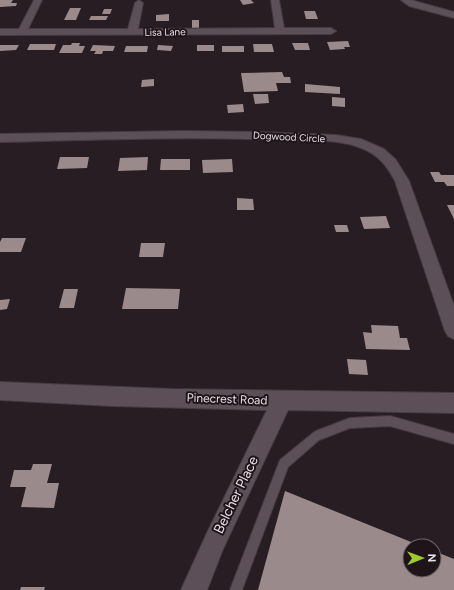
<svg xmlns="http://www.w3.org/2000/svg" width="454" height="590" viewBox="0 0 454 590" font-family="Figtree,sans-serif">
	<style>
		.building { fill: #9b8a8b }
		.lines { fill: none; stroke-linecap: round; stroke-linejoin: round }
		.service-casing { stroke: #453b41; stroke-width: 2 }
		.minor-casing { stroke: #453b41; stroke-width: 2 }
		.service { fill: #5d4f57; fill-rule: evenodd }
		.minor { fill: #5d4f57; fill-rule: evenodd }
		.labels { text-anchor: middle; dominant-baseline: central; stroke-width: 4; stroke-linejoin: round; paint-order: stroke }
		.far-street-label { font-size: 10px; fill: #e8e0e4; stroke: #1f141a }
		.street-label { font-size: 12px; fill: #e8e0e4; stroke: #1f141a }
		.near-street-label { font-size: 14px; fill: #e8e0e4; stroke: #1f141a }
	</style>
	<rect width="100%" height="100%" fill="#291d24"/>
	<path class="building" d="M0 0H13L11 3H17L16 6 0 7Z
		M240 0H251L254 3 243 5Z
		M70 8H81L76 20H64Z
		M104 9H112L110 14H102Z
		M304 11H315L318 19H306Z
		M169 14V21H156V15Z
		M91 16H108L106 20H89Z
		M192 20H199V28H192Z
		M348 41 350 47H344L345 49 330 50 327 42Z
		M72 43H80L79 46H85L82 53H59L63 45H71Z
		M292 43H308L310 50H295Z
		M30 44H56L54 50H27Z
		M253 44H272L274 52H254Z
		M0 45H19L16 50 0 51Z
		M93 45 115 46 113 51H103L102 54H94L96 51H90Z
		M158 45 173 46 171 51 157 50Z
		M197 45H214V51H197Z
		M126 46H148L147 52H124Z
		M222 46H244V52H222Z
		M282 72 284 77H290L291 83H276L278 91 244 92 241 73Z
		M154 79V86L141 87 142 80Z
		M305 84 340 87V94L305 92Z
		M253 94H268L269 103 255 104Z
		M332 97 345 98V107L332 106Z
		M243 104 244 112 228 113 227 105Z
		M60 157H89L87 168 57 169Z
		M148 157 147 170 118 171 120 158Z
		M161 159H190V170H160Z
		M232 159 233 172 203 173 202 160Z
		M430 172H439L441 175H454V186H447L444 182H435Z
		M237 198 253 199 254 210H237Z
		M447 205H454V219Z
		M386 216 390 228 364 229 360 217Z
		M334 225H347L349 232H336Z
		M2 238H26L21 252H0V242Z
		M141 243H165L163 257H139Z
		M126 288 180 289 178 309H122Z
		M64 289H78L74 308H59Z
		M10 299 7 309 0 310V300Z
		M371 325 398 326 400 338H407L410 350 366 349 363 332 372 333Z
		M347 359 366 360 368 375 349 374Z
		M33 464H52L47 483H59L54 508 21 507 26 487H10L14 470H31Z
		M285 491 421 546H410V570H434V551L454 559V590H258Z
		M21 587H45L44 590H20Z"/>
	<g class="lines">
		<g class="service-casing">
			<path id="service" d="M390 416 454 434V444L390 426 350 428 319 440 288 467 242 590H230L280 460 313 433 316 431 350 418Z"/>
		</g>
		<g class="minor-casing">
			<path id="minor" d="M34 0H42L28 29H128L135 3 139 0 143 3 138 29 275 28 271 0H279L284 28H331L336 31 331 34 0 35V29H19Z
				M401 0H411L454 12V18L409 6Z
				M185 131 258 132 336 135 361 139 384 149 396 160 409 181 454 306V339L448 336 445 331 395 181C387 166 378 154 361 148 336 138 304 141 277 140 185 136 92 140 0 142V134Z
				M0 382 170 389 454 393V413L288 410 223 549 207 590H181L207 533 267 410 113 406 0 400Z"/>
		</g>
		<use href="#service" class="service"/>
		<use href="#minor" class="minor"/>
	</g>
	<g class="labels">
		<g class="far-street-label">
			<text transform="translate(165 32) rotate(-1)">Lisa Lane</text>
			<text transform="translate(289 137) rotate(3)">Dogwood Circle</text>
		</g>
		<g class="street-label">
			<text transform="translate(227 399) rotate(2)">Pinecrest Road</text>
		</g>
		<g class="near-street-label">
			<text transform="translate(236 495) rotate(-64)">Belcher Place</text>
		</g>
	</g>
	<g transform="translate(422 558) rotate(89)"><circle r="19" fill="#1f141a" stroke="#6f666b"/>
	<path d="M0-3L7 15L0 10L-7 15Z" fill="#9eca2e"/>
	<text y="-6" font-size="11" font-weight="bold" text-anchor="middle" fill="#e8e0e4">N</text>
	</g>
</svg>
